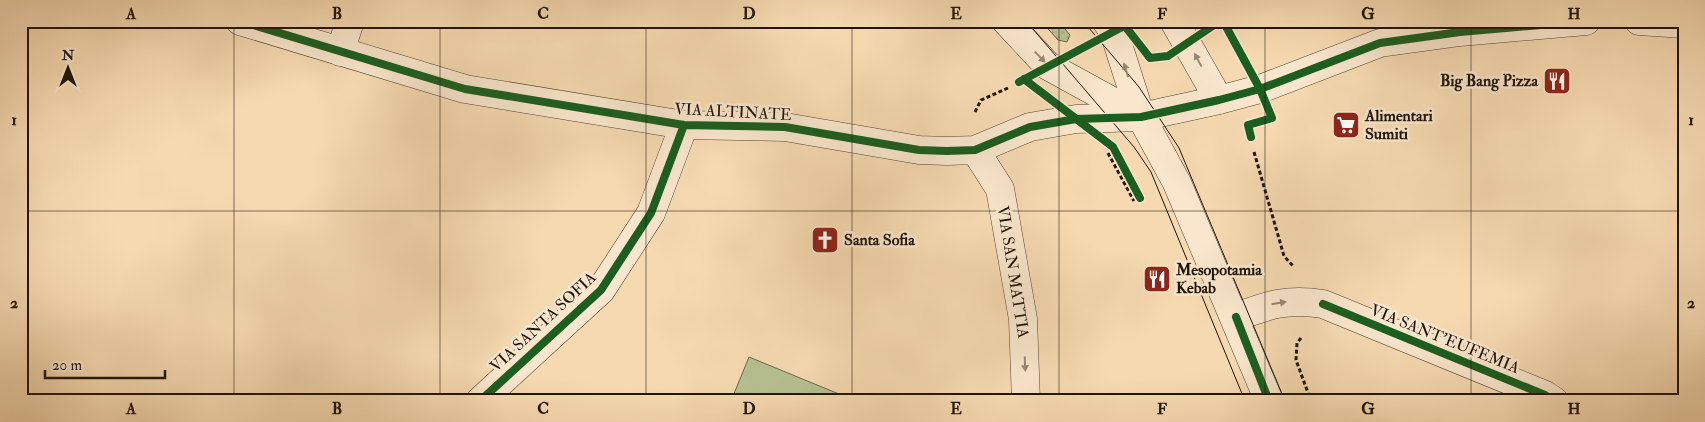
<svg xmlns="http://www.w3.org/2000/svg" width="1705" height="422" viewBox="0 0 1705 422" font-family="'IM FELL Double Pica',serif">
	<style>
		.grass { fill: url(#grass-dots); stroke: #6a6a4d }
		.garden { fill: #b6c091; stroke: #6a6a4d }
		.lines { fill: none; stroke-linecap: round; stroke-linejoin: round }
		.minor-casing { stroke: #554533; stroke-width: 29 }
		.tertiary-casing { stroke: #554533; stroke-width: 29 }
		.path { stroke: #1f1409; stroke-width: 3; stroke-dasharray: 4 2.5; stroke-linecap: butt }
		.minor { stroke: #f9e6cc; stroke-width: 28 }
		.tertiary { stroke: #f9e6cc; stroke-width: 28 }
		.tram { stroke: #1f1409; stroke-width: 1 }
		.cycleway-casing { stroke: #f9e6cc; stroke-width: 11 }
		.cycleway { stroke: #1b5e20; stroke-width: 8 }
		.oneway { fill: #978874 }
		.grid { fill: none; stroke: #1f1409; stroke-width: 1; stroke-opacity: 0.55 }
		.labels { text-anchor: middle; dominant-baseline: central; stroke-width: 5; stroke-linejoin: round; paint-order: stroke }
		.poi-label { font-size: 16px; font-weight: bold; fill: #1f1409; stroke: #f9e6cc; text-anchor: start }
		.street-label { font-size: 16px; fill: #1f1409; stroke: #f9e6cc }
		.neatline { fill: none; stroke: #1f1409; stroke-width: 2 }
		.grid-label { font-size: 16px; text-anchor: middle; font-weight: bold; fill: #1f1409 }
	</style>
	<defs>
		<pattern id="grass-dots" width="8" height="8" patternUnits="userSpaceOnUse" patternTransform="scale(1.25)"><rect width="8" height="8" fill="#b6c091"/><path d="M2 2h.1M6 6h.1" fill="none" stroke="#9ca47c" stroke-width="1.8" stroke-linecap="round"/></pattern>
	</defs>
	<rect width="100%" height="100%" fill="#f6d9b1"/>
	<filter id="stains"><feTurbulence type="fractalNoise" baseFrequency=".004" numOctaves="4"/><feColorMatrix values="0 0 0 0 .2 0 0 0 0 .09 0 0 0 0 .02 0 0 0 .5 -.17"/></filter>
	<radialGradient id="worn" r=".72"><stop offset=".6" stop-color="#630" stop-opacity="0"/><stop offset="1" stop-color="#630" stop-opacity=".3"/></radialGradient>
	<path class="grass" d="M1041 21H1058L1070 35 1067 42 1058 40Z"/>
	<path class="garden" d="M749 357 856 401H731Z"/>
	<g class="lines">
		<g class="minor-casing">
			<path id="minor" d="M240 21 465 89 684 125 785 127 919 150 947 151 975 150 1030 127 1076 119 1141 117 1219 100 1260 89 1380 43 1460 32 1586 21
				M1174 21 1219 100
				M1639 21 1684 24
				M340 52 350 21
				M975 150 1000 189 1023 319 1026 401
				M1236 317C1268 305 1288 298 1323 304L1545 395 1554 401
				M480 401 601 290 651 213 684 125"/>
		</g>
		<g class="tertiary-casing">
			<path id="tertiary" d="M1006 21 1048 66 1141 117
				M1106 21 1114 32 1141 117 1177 183 1269 401"/>
		</g>
		<path class="path" d="M975 112 981 100 1008 88
			M1254 152 1284 256 1293 266
			M1108 153 1134 201
			M1301 338 1297 343 1296 360 1311 401"/>
		<use href="#minor" class="minor"/>
		<use href="#tertiary" class="tertiary"/>
		<path class="tram" d="M1026 21 1134 147 1151 172 1245 401
			M1083 21 1139 87 1179 148 1285 401"/>
		<g class="cycleway-casing">
			<path id="cycleway" d="M240 21 465 89 684 125 785 127 919 150 947 151 975 150 1030 127 1076 119 1141 117 1219 100 1260 89 1380 43 1460 32 1586 21
				M1121 21 1150 58 1168 56 1220 21
				M1223 21 1260 89 1272 118 1248 125 1251 137
				M1024 79 1113 147 1140 198
				M1019 82 1124 26
				M1323 304 1545 395 1554 401
				M1236 317 1269 401
				M480 401 601 290 651 213 684 125"/>
		</g>
		<use href="#cycleway" class="cycleway"/>
	</g>
	<defs><path id="oneway-solid" d="M-6-.8H1V-3.2L6.5 0L1 3.2V.8H-6Z" transform="scale(1.25)"/></defs>
	<g class="oneway">
		<use href="#oneway-solid" transform="translate(1040 57) rotate(46)"/>
		<use href="#oneway-solid" transform="translate(1198 60) rotate(-118)"/>
		<use href="#oneway-solid" transform="translate(1126 70) rotate(-107)"/>
		<use href="#oneway-solid" transform="translate(1279 303) rotate(-9)"/>
		<use href="#oneway-solid" transform="translate(1025 364) rotate(88)"/>
	</g>
	<path class="grid" d="M234 21V401M440 21V401M646 21V401M852 21V401M1059 21V401M1265 21V401M1471 21V401M21 211H1684"/>
	<defs>
		<g id="restaurant-square" transform="scale(1.4375)"><rect x="-9" y="-9" width="18" height="18" rx="4" fill="#8f2418" stroke="#f9e6cc"/><path d="M-5-6h1v4h1v-4h1v4h1v-4h1v5L-1.5 .5V6h-2V.5L-5-1ZM5-6V6H3V1.5H1.5Q1.5-4 5-6Z" fill="#fff"/></g>
		<g id="supermarket-square" transform="scale(1.4375)"><rect x="-9" y="-9" width="18" height="18" rx="4" fill="#8f2418" stroke="#f9e6cc"/><path d="M-6-5.5h2.5l.6 2H6L4.5 2H-2.5L-4.4-4H-6ZM-1.5 3.2a1.3 1.3 0 1 0 .1 0ZM3 3.2a1.3 1.3 0 1 0 .1 0Z" fill="#fff"/></g>
		<g id="church-square" transform="scale(1.4375)"><rect x="-9" y="-9" width="18" height="18" rx="4" fill="#8f2418" stroke="#f9e6cc"/><path d="M-1.2-6h2.4v3.5h3.3v2.4h-3.3V6h-2.4V-.1h-3.3v-2.4h3.3Z" fill="#fff"/></g>
	</defs>
	<g fill-rule="evenodd">
		<use href="#restaurant-square" x="1557" y="81"/>
		<use href="#supermarket-square" x="1346" y="125"/>
		<use href="#church-square" x="825" y="240"/>
		<use href="#restaurant-square" x="1157" y="279"/>
	</g>
	<g class="labels">
		<g class="poi-label">
			<text x="1538" y="81" text-anchor="end">Big Bang Pizza</text>
			<text x="1365" y="116">Alimentari<tspan x="1365" dy="18">Sumiti</tspan></text>
			<text x="844" y="240">Santa Sofia</text>
			<text x="1176" y="270">Mesopotamia<tspan x="1176" dy="18">Kebab</tspan></text>
		</g>
		<g class="street-label">
			<text transform="translate(733 112) rotate(3)">VIA ALTINATE</text>
			<text transform="translate(1013 272) rotate(81)">VIA SAN MATTIA</text>
			<text transform="translate(543 322) rotate(-43)">VIA SANTA SOFIA</text>
			<text transform="translate(1445 339) rotate(22)">VIA SANT'EUFEMIA</text>
		</g>
	</g>
	<rect width="1705" height="422" fill="none" stroke="#f6d9b1" stroke-width="55"/>
	<g transform="translate(68 68)" stroke="#f9e6cc" stroke-width="4" paint-order="stroke">
	<path d="M0-4L9 19L0 12L-9 19Z" fill="#1f1409"/>
	<text y="-8" font-size="14" font-weight="bold" text-anchor="middle" fill="#1f1409">N</text>
	</g>
	<path d="M45 370v8h120v-8" fill="none" stroke="#1f1409" stroke-width="2.5"/>
	<text x="52" y="370" font-size="15" fill="#1f1409" stroke="#f9e6cc" stroke-width="4" paint-order="stroke">20 m</text>
	<rect x="28" y="28" width="1650" height="366" class="neatline"/>
	<g class="grid-label">
		<text x="131" y="19">A</text>
		<text x="337" y="19">B</text>
		<text x="543" y="19">C</text>
		<text x="749" y="19">D</text>
		<text x="956" y="19">E</text>
		<text x="1162" y="19">F</text>
		<text x="1368" y="19">G</text>
		<text x="1574" y="19">H</text>
		<text x="14" y="125">1</text>
		<text x="1691" y="125">1</text>
		<text x="14" y="308">2</text>
		<text x="1691" y="308">2</text>
		<text x="131" y="414">A</text>
		<text x="337" y="414">B</text>
		<text x="543" y="414">C</text>
		<text x="749" y="414">D</text>
		<text x="956" y="414">E</text>
		<text x="1162" y="414">F</text>
		<text x="1368" y="414">G</text>
		<text x="1574" y="414">H</text>
	</g>
	<rect width="100%" height="100%" filter="url(#stains)"/>
	<rect width="100%" height="100%" fill="url(#worn)"/>
</svg>
